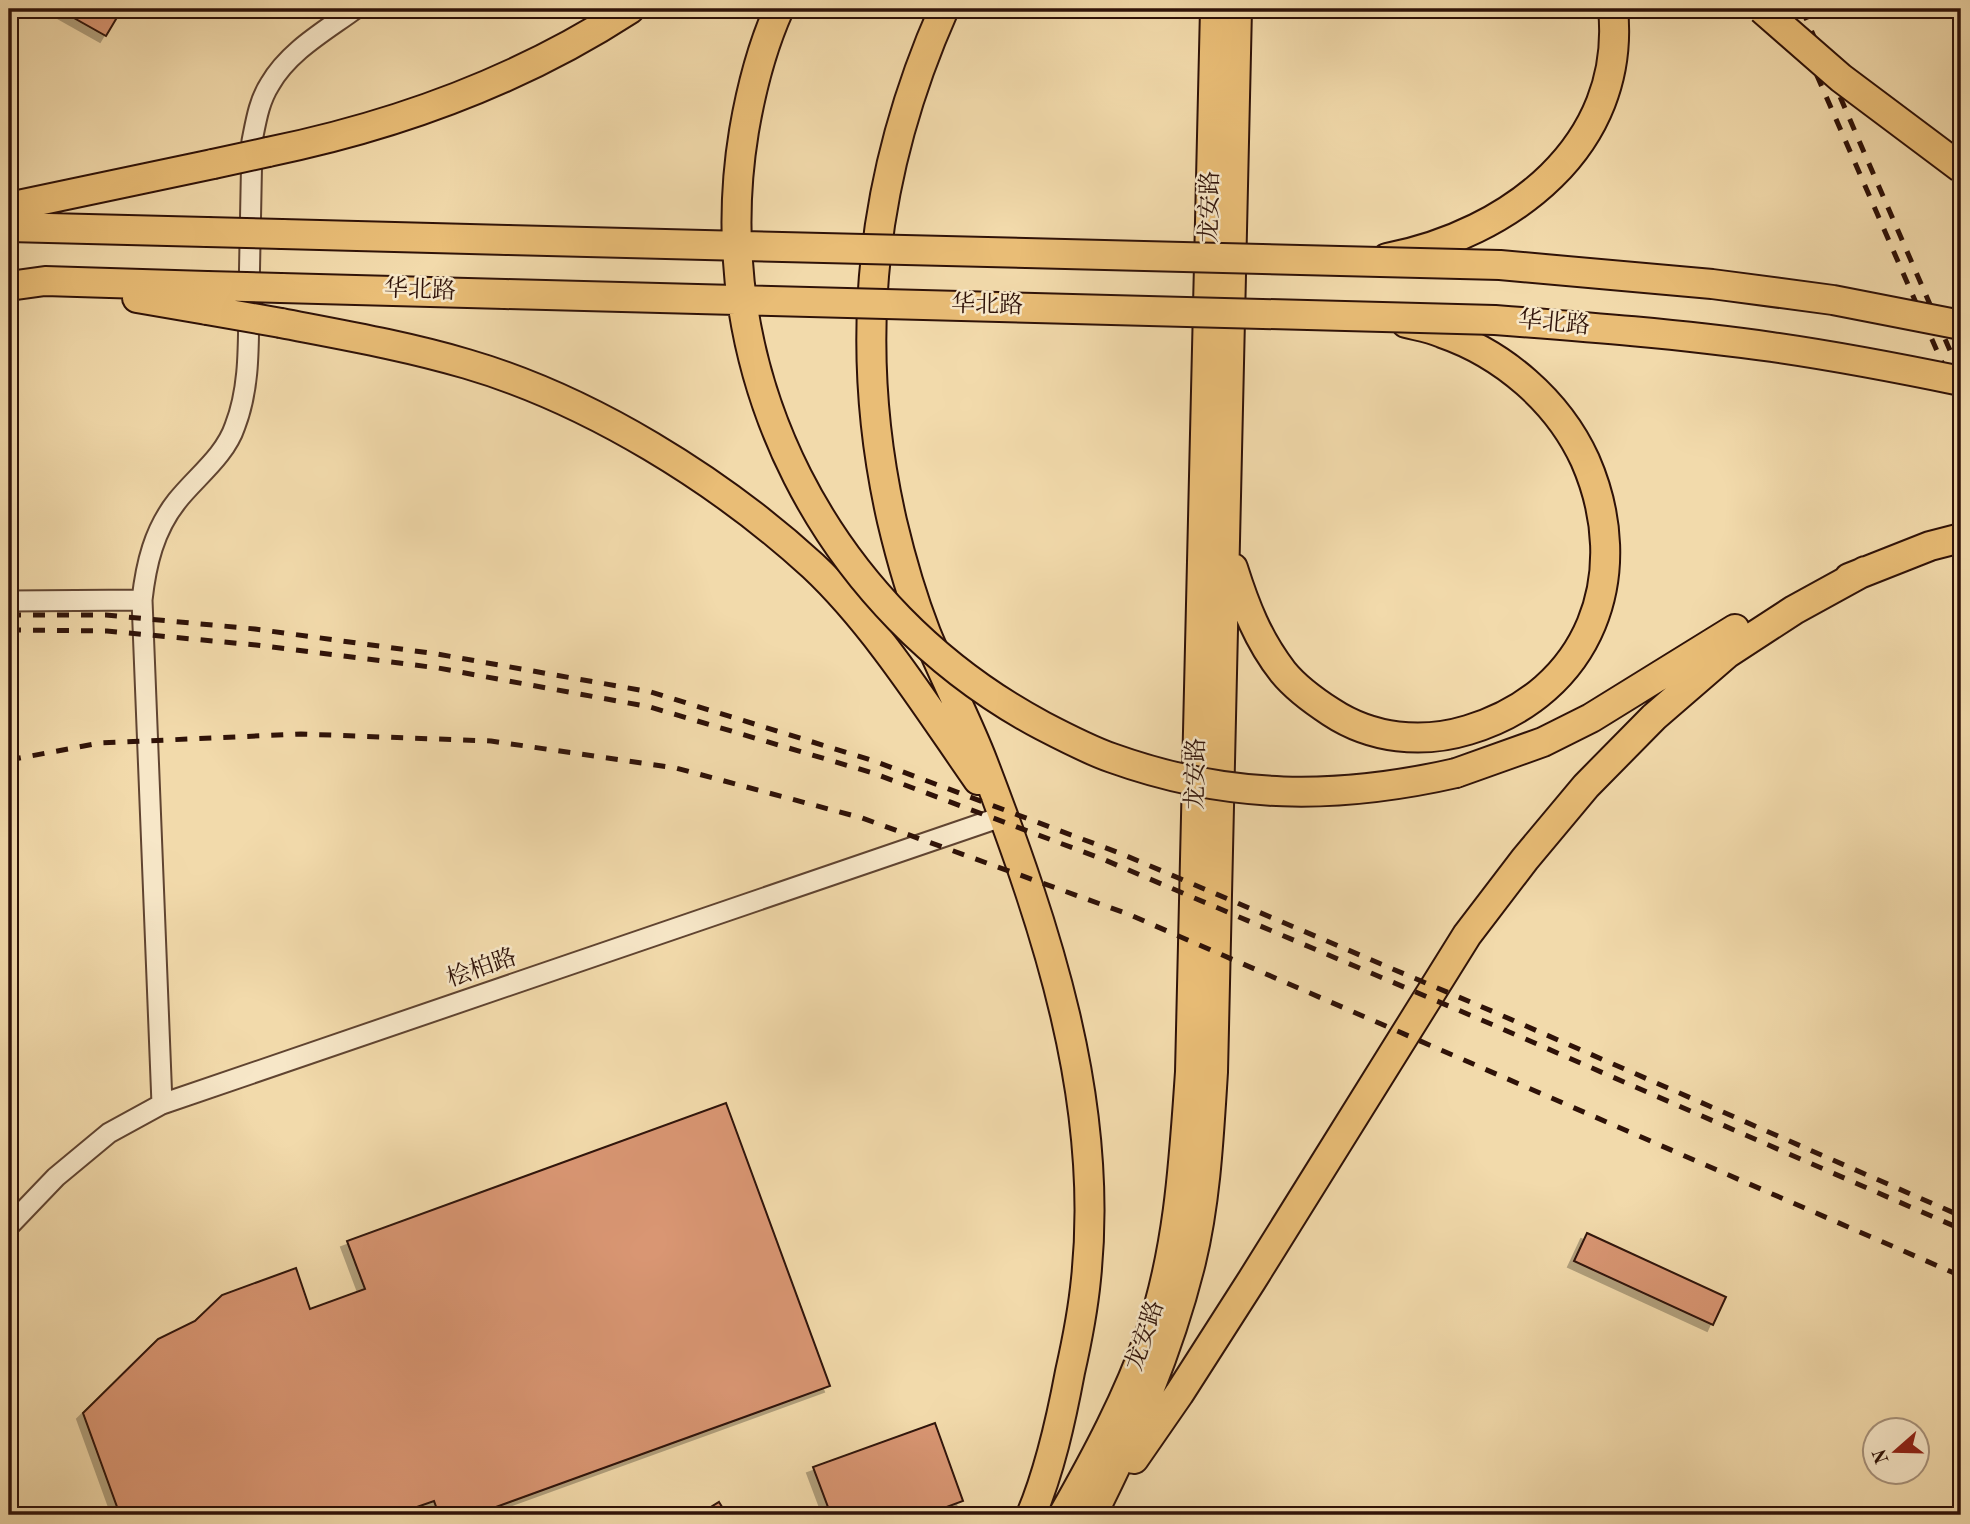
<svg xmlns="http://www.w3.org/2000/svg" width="1970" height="1524" viewBox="0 0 1970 1524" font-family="'Old Standard TT','Noto Serif SC',serif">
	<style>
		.building { fill: #d99673; stroke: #2f1208; stroke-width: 2; filter: url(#shadow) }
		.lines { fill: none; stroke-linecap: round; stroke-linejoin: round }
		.minor-casing { stroke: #604431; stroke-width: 23 }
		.highway-casing { stroke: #2f1208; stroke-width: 32 }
		.minor { stroke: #f7e7c8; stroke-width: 19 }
		.highway { stroke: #e9bd76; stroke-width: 28 }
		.rail { stroke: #2f1208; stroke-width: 5; stroke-dasharray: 12 12; stroke-linecap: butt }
		.highway-bridge-casing { stroke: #2f1208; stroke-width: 32; stroke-linecap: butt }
		.highway-bridge { stroke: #e9bd76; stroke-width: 28 }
		.labels { text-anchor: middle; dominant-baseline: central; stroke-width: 5; stroke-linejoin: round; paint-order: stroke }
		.street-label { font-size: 24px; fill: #2f1208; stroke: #f7e7c8 }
	</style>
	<defs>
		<filter id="shadow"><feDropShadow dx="-6" dy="6" stdDeviation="0" flood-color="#0004"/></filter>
	</defs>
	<rect width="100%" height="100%" fill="#f2daab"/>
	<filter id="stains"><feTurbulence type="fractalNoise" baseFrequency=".00286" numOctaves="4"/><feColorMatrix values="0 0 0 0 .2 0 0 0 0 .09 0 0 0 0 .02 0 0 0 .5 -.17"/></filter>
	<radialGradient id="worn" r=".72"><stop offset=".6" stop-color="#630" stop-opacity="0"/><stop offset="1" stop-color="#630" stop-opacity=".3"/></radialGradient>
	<path class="building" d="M58 9H122L106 36Z
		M726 1103 830 1386 474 1515H439L434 1501 394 1515H120L83 1413 158 1339 195 1321 222 1295 296 1268 310 1309 365 1289 347 1241Z
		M1587 1233 1726 1297 1713 1325 1574 1261Z
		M935 1423 963 1501 925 1515H831L813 1467Z
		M719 1502 727 1515H698Z"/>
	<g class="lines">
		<g class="minor-casing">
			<path id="minor" d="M9 601 142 600
				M162 1104 142 600C146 564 154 530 177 501 196 477 225 456 235 426 251 385 248 338 249 295 250 243 251 192 252 141 256 121 259 101 270 84 289 51 325 31 355 9
				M9 1226 56 1177 109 1133 162 1104 1004 816"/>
		</g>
		<g class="highway-casing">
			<path id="highway" d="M944 9C871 173 852 345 892 521 901 559 912 597 926 633 944 677 966 718 983 762 1046 927 1105 1100 1086 1279 1083 1310 1077 1341 1070 1372 1061 1420 1050 1470 1031 1515
				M268 152C395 126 521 80 630 9
				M9 207 213 164
				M9 227 207 232
				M282 234 507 240
				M1387 258C1510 234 1627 146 1613 9
				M9 286 45 281 207 286
				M281 288 505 294
				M137 298 207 310
				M281 323C343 335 406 346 467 364 590 400 719 480 813 566 875 624 929 710 978 780
				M1233 568C1245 606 1258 640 1283 672 1296 688 1314 701 1331 712 1372 739 1422 744 1468 730 1591 693 1635 574 1585 460 1558 401 1503 354 1442 333 1431 328 1418 326 1406 323
				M1849 578 1930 546 1961 538
				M1456 773 1543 742 1591 718 1735 629
				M1134 1459 1179 1394 1252 1280 1467 935 1525 859 1586 786 1654 717 1728 653 1794 610 1865 571
				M1063 1515C1096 1457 1128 1397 1150 1334 1179 1250 1184 1159 1190 1072L1215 9
				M1092 1515C1133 1434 1169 1351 1191 1262 1206 1200 1209 1135 1213 1072L1237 9"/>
		</g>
		<use href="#minor" class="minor"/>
		<use href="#highway" class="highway"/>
		<path class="rail" d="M1788 9 1961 406
			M1802 9 1961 376
			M9 615H106L255 629 437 654 651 692 874 761 1122 854 1494 1012 1961 1216
			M9 630 107 631 256 645 438 668 650 707 873 773 1105 860 1491 1024 1961 1229
			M9 760 100 743 301 734 491 741 676 768 862 818 1128 914 1961 1276"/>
		<g class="highway-bridge-casing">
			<path id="highway-bridge" d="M779 9C762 47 751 90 744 131 704 374 827 611 1043 726 1066 738 1089 750 1112 758 1229 800 1337 800 1456 773
				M1762 9 1841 78 1961 168
				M213 164 268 152
				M207 232 282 234
				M507 240 1500 265 1712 284 1833 300 1961 325
				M207 286 281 288
				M505 294 1495 320C1588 327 1680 334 1772 347 1835 356 1898 368 1961 381
				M207 310 281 323"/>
		</g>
		<use href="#highway-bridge" class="highway-bridge"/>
	</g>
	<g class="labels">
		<g class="street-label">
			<text transform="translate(1211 207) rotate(-89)">龙安路</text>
			<text transform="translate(420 291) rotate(2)">华北路</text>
			<text transform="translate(987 306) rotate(1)">华北路</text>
			<text transform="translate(1554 324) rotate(5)">华北路</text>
			<text transform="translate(1197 774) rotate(-89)">龙安路</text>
			<text transform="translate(482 969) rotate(-19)">桧柏路</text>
			<text transform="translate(1146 1336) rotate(-71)">龙安路</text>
		</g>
	</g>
	<rect width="1970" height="1524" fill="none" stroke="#f2daab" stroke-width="35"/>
	<rect x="10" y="10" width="1949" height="1503" fill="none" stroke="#2f1208" stroke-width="3.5"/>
	<rect x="18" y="18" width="1935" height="1489" fill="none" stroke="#2f1208" stroke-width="2"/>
	<g transform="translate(1896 1451) rotate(250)"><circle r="33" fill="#f7e7c8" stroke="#a7927b" stroke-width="2"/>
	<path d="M0-5L12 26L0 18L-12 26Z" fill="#8f2418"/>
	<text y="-10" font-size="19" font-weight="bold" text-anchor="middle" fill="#2f1208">N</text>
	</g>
	<rect width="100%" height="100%" filter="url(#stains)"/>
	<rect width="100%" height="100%" fill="url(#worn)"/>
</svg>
